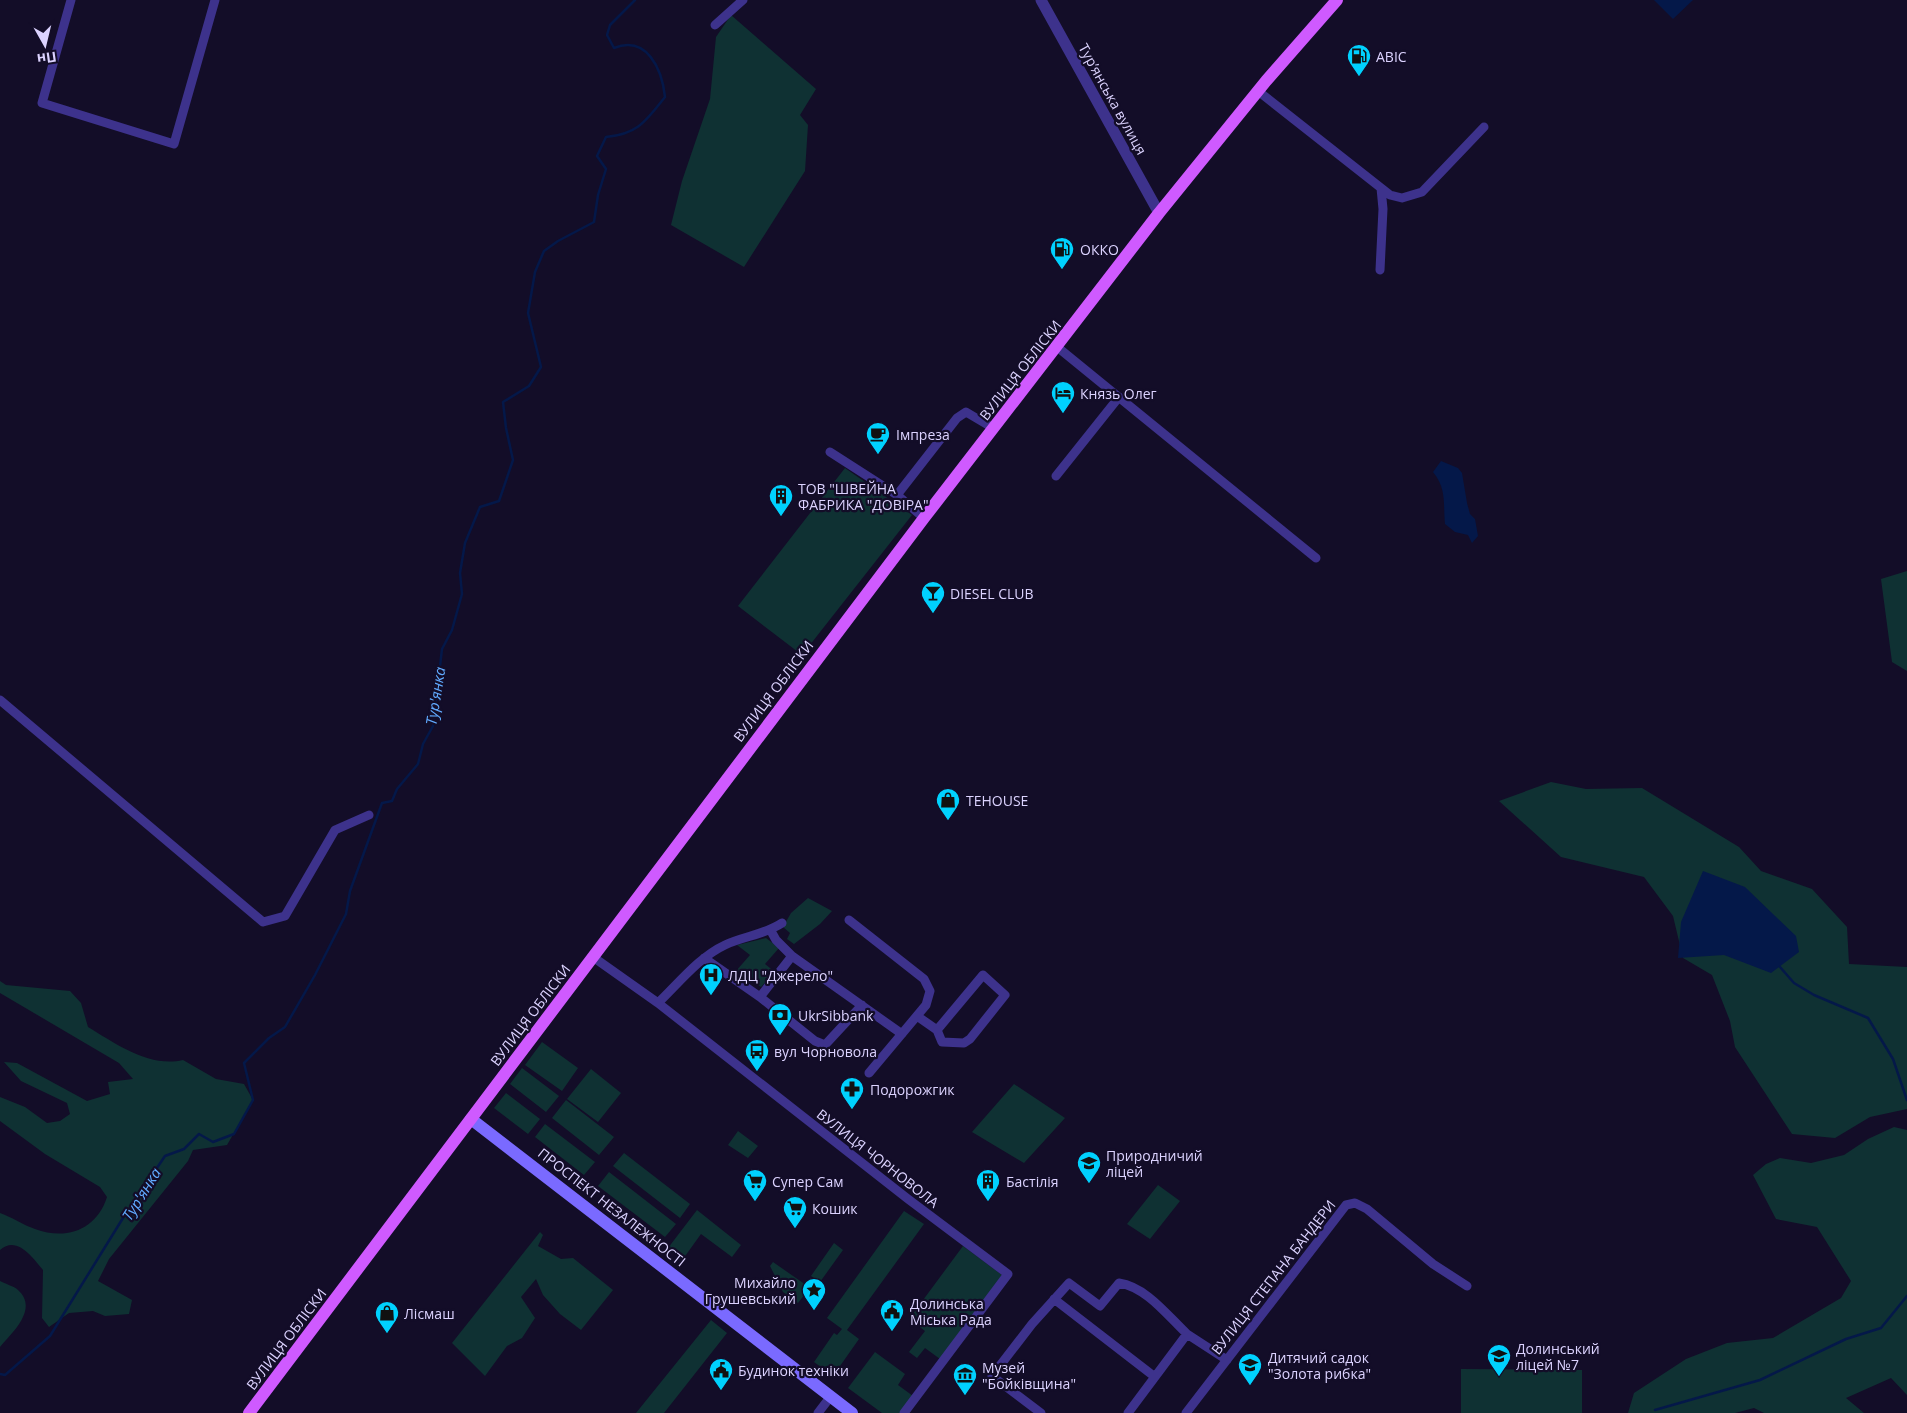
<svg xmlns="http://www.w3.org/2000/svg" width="1907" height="1413" viewBox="0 0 1907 1413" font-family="'Open Sans',sans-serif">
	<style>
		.green { fill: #0f3133 }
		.water { fill: #041849 }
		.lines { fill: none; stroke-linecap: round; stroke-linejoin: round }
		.stream { stroke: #041849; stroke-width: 2.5 }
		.minor { stroke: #3d328c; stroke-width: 9 }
		.tertiary { stroke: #3d328c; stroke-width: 11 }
		.secondary { stroke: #7a6aff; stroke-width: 12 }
		.primary { stroke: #cf5aff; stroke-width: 12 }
		.labels { text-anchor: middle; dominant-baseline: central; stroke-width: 4.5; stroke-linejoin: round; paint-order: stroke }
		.poi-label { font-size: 14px; fill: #dcd3ff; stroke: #130d28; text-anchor: start }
		.street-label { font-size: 14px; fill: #dcd3ff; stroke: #130d28 }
		.water-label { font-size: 15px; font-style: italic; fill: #61aaff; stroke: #130d28 }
	</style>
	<rect width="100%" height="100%" fill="#130d28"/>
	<path class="green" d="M731 15 816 89 800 115 808 125 805 171 744 267 671 225 682 181 710 99 716 37Z
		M845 468 912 515 802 655 738 606Z
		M1907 571V671L1892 662 1881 579Z
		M1551 782 1586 789 1642 788 1739 847 1761 871 1812 889 1847 927 1849 964 1907 967V1109L1870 1117 1835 1138 1792 1134 1735 1047 1730 1021 1712 975 1683 958 1673 916 1644 877 1561 857 1499 801Z
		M808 898 832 911 820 924 794 944 787 939 790 933 783 927 791 913Z
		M766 938 779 948 765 964 775 972 761 987 736 971 750 955 737 945Z
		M0 981 6 985 70 991 81 1003 88 1027C116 1044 150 1068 183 1060L216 1079 244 1084 253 1100 227 1145 193 1150 188 1161 109 1259 98 1281 132 1300 129 1314 105 1316 93 1311 69 1313 49 1327 42 1318 43 1270C33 1258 17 1235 0 1250V1213C12 1217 23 1225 35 1229 67 1241 97 1229 107 1197L100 1187 45 1154 0 1121V1097L25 1107 47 1123 60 1121 70 1114 67 1103 21 1081 4 1062 17 1063 87 1101 110 1094 108 1082 133 1079 119 1063 0 993Z
		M542 1042 578 1068 562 1091 525 1065Z
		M522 1068 559 1096 546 1112 510 1084Z
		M591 1069 621 1093 598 1122 567 1099Z
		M1014 1084 1065 1118 1024 1163 972 1132Z
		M506 1093 540 1119 528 1134 494 1108Z
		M566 1100 614 1137 599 1155 552 1118Z
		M545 1124 595 1162 584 1175 535 1137Z
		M1894 1127 1907 1130V1395L1891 1378 1846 1398 1864 1413H1764L1754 1408 1735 1413H1628L1634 1393 1686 1359 1727 1343 1773 1338 1841 1298 1851 1281 1817 1227 1776 1219 1753 1175 1766 1164 1780 1158 1811 1163 1844 1155 1868 1139Z
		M738 1131 758 1146 748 1158 728 1145Z
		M624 1153 690 1204 680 1218 613 1166Z
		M609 1172 676 1224 665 1237 598 1186Z
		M1158 1185 1180 1201 1150 1239 1127 1224Z
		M697 1210 741 1245 732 1257 701 1234 683 1259 668 1248Z
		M904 1211 924 1224 847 1330 859 1339 833 1376 814 1362 834 1333 837 1335 842 1329 827 1318Z
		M540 1232 543 1235 538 1246 561 1259 573 1258 613 1290 581 1330 560 1314 543 1295 536 1279 521 1297 535 1318 522 1338 507 1346 485 1376 452 1343Z
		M834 1243 843 1250 820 1282 811 1276Z
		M963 1246 1002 1275 940 1359 925 1348 917 1358 909 1352 925 1331 909 1319Z
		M773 1262 806 1285 809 1281 816 1286 813 1290 809 1289 798 1303 783 1292 770 1266Z
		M0 1281C5 1284 14 1286 18 1290 39 1309 12 1333 0 1347Z
		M711 1320 727 1333 664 1413H636Z
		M875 1352 905 1374 898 1385 913 1396 900 1413H882L848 1388Z
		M1461 1369 1582 1370V1413H1461Z"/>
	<path class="water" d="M1654 0H1693L1673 19Z
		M1441 461 1458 468 1462 473 1467 503 1470 514 1475 519 1478 536 1472 543 1468 535 1455 532 1445 524C1443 504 1447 489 1433 472Z
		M1703 871 1745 887 1796 936 1799 952 1771 973 1724 955 1678 958 1681 922Z"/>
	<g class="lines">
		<path class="stream" d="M1780 967 1794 983 1814 995 1868 1018 1893 1059 1907 1100
			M0 1374 5 1375 50 1336 123 1218 165 1156 184 1149 199 1134 213 1142 234 1134 253 1100 244 1063 269 1038 285 1027 315 975 346 914 350 891 382 803 392 801 397 789 418 764 423 744 433 726 442 649 452 630 462 594 460 573 465 543 480 507 499 501 513 460 506 428 503 402 529 386 541 367 528 313 535 272 544 251 558 241 594 222 598 195 606 169 597 156 606 137C638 134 646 121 665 97 662 69 647 35 614 48L607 35 610 25 635 0
			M1655 1410 1760 1380 1846 1339 1881 1328 1907 1296"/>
		<path class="minor" d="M71 0 42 103 174 144 215 0
			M715 25 743 0
			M1258 91 1390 195 1402 198 1422 192 1484 127
			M1380 270 1383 209 1381 188
			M1056 346 1316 558
			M830 452 897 495 924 518
			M1056 476 1119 397
			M897 495 957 418 966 412 993 428
			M0 700 263 922 285 916 335 830 369 815
			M849 920 924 979 930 991 926 1005 869 1073
			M771 931 776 940 792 956
			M593 957 658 1003 908 1199 1008 1274 904 1413
			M704 958 760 997 815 1041 825 1045 862 1005
			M760 997 792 956 902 1034
			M658 1003C678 984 699 957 725 945 744 936 764 935 782 923
			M917 1016 937 1030 983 975 1005 995 970 1039 964 1043 942 1042 937 1030
			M1054 1299 1155 1377
			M818 1413 831 1396
			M1041 1413 992 1376 1032 1324 1069 1283 1100 1306 1119 1283C1146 1287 1167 1315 1187 1334
			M1128 1413 1187 1334 1227 1360
			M1186 1413 1346 1205 1355 1203 1367 1209 1433 1264 1467 1286"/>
		<path class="tertiary" d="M1041 0 1159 213"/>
		<path class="secondary" d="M471 1119 852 1413"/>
		<path class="primary" d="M249 1413 924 518 1159 213 1266 81 1337 0"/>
	</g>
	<defs>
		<g id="fuel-pin" transform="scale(1.25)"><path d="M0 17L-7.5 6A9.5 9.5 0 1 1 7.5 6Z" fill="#00d1fe" stroke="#130d28"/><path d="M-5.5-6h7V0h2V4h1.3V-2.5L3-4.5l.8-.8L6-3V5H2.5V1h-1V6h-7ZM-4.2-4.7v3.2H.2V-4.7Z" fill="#111"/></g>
		<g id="hotel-pin" transform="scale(1.25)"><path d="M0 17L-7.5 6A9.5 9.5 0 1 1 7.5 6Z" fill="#00d1fe" stroke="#130d28"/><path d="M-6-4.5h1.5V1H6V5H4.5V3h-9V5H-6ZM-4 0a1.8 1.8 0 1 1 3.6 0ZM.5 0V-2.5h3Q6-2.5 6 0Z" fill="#111"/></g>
		<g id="cafe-pin" transform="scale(1.25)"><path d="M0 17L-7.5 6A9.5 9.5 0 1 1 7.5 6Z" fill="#00d1fe" stroke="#130d28"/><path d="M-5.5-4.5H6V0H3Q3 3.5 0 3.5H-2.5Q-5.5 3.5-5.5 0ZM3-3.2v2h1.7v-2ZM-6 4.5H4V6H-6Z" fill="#111"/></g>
		<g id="building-pin" transform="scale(1.25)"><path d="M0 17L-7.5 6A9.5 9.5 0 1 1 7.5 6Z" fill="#00d1fe" stroke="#130d28"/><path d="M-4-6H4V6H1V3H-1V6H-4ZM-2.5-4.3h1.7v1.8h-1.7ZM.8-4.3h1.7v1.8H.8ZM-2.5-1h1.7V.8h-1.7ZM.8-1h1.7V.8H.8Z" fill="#111"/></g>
		<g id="bar-pin" transform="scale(1.25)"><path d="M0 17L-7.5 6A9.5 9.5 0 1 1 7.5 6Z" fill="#00d1fe" stroke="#130d28"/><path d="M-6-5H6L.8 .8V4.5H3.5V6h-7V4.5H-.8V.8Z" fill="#111"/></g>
		<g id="shop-pin" transform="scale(1.25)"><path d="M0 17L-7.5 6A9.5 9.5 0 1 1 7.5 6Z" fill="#00d1fe" stroke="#130d28"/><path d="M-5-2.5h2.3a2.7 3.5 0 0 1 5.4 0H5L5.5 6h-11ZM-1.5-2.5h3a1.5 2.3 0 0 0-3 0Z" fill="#111"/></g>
		<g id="hospital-pin" transform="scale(1.25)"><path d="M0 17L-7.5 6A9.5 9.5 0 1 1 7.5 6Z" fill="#00d1fe" stroke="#130d28"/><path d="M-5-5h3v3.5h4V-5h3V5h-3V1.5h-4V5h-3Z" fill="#111"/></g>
		<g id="bank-pin" transform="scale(1.25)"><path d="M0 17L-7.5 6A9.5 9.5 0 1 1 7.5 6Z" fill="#00d1fe" stroke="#130d28"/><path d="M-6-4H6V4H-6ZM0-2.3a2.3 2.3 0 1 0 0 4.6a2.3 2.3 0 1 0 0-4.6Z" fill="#111"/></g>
		<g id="bus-pin" transform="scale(1.25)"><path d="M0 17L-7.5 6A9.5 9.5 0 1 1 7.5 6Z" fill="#00d1fe" stroke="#130d28"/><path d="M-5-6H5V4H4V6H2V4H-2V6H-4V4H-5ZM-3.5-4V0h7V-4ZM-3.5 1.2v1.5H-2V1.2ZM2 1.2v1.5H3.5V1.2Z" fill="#111"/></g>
		<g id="pharmacy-pin" transform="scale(1.25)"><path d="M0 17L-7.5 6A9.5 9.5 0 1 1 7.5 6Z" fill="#00d1fe" stroke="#130d28"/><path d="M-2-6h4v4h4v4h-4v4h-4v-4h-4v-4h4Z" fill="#111"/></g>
		<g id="school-pin" transform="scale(1.25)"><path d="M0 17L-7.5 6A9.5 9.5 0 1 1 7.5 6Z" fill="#00d1fe" stroke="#130d28"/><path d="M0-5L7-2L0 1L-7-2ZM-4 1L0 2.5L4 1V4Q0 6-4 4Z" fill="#111"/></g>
		<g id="supermarket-pin" transform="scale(1.25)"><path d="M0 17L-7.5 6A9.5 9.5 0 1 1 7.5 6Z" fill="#00d1fe" stroke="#130d28"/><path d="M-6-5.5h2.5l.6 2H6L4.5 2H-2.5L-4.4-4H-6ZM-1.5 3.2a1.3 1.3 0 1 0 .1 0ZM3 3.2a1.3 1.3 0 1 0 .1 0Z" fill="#111"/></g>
		<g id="sight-pin" transform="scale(1.25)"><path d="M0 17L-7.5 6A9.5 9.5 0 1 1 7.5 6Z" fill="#00d1fe" stroke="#130d28"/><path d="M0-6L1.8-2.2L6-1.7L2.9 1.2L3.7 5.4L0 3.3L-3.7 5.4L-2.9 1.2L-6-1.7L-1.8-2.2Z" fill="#111"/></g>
		<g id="civic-pin" transform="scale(1.25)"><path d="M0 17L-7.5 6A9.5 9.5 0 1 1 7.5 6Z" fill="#00d1fe" stroke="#130d28"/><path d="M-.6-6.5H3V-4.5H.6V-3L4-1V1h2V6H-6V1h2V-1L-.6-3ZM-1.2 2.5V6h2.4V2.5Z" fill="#111"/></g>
		<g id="museum-pin" transform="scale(1.25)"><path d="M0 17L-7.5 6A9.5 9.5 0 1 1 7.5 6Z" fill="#00d1fe" stroke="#130d28"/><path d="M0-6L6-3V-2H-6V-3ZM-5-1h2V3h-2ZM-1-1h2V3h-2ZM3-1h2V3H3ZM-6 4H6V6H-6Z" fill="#111"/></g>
	</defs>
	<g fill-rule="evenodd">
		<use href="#fuel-pin" x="1359" y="56"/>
		<use href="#fuel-pin" x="1062" y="249"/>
		<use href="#hotel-pin" x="1063" y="393"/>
		<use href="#cafe-pin" x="878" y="434"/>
		<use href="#building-pin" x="781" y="496"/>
		<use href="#bar-pin" x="933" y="593"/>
		<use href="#shop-pin" x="948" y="800"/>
		<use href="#hospital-pin" x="711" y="975"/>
		<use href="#bank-pin" x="780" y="1015"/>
		<use href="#bus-pin" x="757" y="1051"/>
		<use href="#pharmacy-pin" x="852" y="1089"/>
		<use href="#school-pin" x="1089" y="1163"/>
		<use href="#supermarket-pin" x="755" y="1181"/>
		<use href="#building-pin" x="988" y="1181"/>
		<use href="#supermarket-pin" x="795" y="1208"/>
		<use href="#sight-pin" x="814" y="1290"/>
		<use href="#civic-pin" x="892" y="1311"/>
		<use href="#shop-pin" x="387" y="1313"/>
		<use href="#school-pin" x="1499" y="1356"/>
		<use href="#school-pin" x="1250" y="1365"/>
		<use href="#civic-pin" x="721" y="1370"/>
		<use href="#museum-pin" x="965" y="1375"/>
	</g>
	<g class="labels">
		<g class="poi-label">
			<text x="1376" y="56">АВІС</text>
			<text x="1080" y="249">ОККО</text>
			<text x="1080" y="393">Князь Олег</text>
			<text x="896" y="434">Імпреза</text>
			<text x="798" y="488">ТОВ "ШВЕЙНА<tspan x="798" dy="16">ФАБРИКА "ДОВІРА"</tspan></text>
			<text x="950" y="593">DIESEL CLUB</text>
			<text x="966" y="800">TEHOUSE</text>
			<text x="728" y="975">ЛДЦ "Джерело"</text>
			<text x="798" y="1015">UkrSibbank</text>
			<text x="774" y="1051">вул Чорновола</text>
			<text x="870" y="1089">Подорожгик</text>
			<text x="1106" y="1155">Природничий<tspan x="1106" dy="16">ліцей</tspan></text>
			<text x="772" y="1181">Супер Сам</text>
			<text x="1006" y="1181">Бастілія</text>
			<text x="812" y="1208">Кошик</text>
			<text x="796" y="1282" text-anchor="end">Михайло<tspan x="796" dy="16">Грушевський</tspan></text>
			<text x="910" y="1303">Долинська<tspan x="910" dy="16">Міська Рада</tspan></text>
			<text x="404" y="1313">Лісмаш</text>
			<text x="1516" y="1348">Долинський<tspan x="1516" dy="16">ліцей №7</tspan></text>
			<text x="1268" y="1357">Дитячий садок<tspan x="1268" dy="16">"Золота рибка"</tspan></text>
			<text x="982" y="1367">Музей<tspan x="982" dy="16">"Бойківщина"</tspan></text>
			<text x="738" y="1370">Будинок техніки</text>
		</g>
		<g class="street-label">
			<text transform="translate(1113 99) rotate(61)">Турʼянська вулиця</text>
			<text transform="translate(1020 370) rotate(-52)">ВУЛИЦЯ ОБЛІСКИ</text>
			<text transform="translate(773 691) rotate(-53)">ВУЛИЦЯ ОБЛІСКИ</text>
			<text transform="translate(530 1015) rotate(-53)">ВУЛИЦЯ ОБЛІСКИ</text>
			<text transform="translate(878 1158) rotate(38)">ВУЛИЦЯ ЧОРНОВОЛА</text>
			<text transform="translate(612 1207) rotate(38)">ПРОСПЕКТ НЕЗАЛЕЖНОСТІ</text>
			<text transform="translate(1273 1277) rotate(-52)">ВУЛИЦЯ СТЕПАНА БАНДЕРИ</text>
			<text transform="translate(286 1339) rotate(-53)">ВУЛИЦЯ ОБЛІСКИ</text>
		</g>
		<g class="water-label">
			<text transform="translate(435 696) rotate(-81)">Тур'янка</text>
			<text transform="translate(141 1194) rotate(-58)">Тур'янка</text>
		</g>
	</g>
	<g transform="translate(45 45) rotate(172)" stroke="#130d28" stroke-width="4" paint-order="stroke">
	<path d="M0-4L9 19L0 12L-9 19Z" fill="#dcd3ff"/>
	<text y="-8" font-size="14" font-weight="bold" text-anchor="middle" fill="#dcd3ff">Пн</text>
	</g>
</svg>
